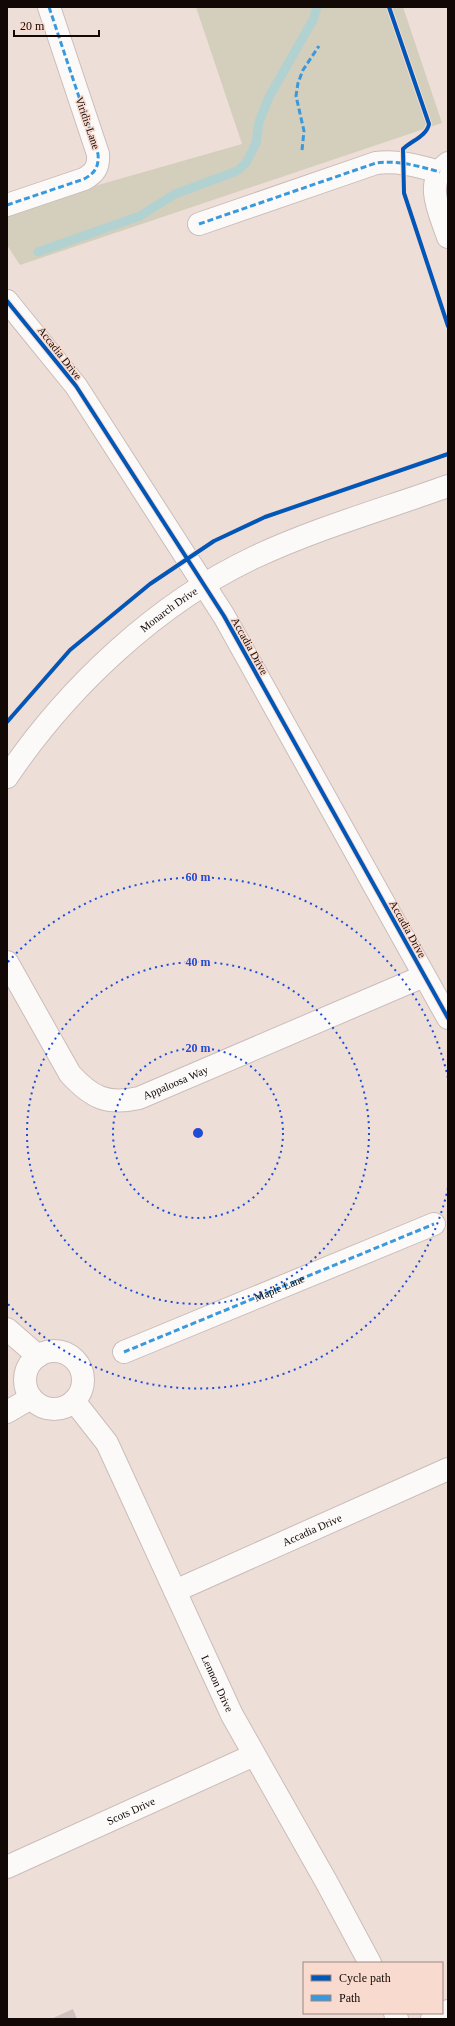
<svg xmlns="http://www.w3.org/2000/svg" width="455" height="2026" viewBox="0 0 455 2026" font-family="'Times New Roman',serif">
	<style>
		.green { fill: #d4cebc }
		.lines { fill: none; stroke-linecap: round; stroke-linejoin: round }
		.stream { stroke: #b1d2d1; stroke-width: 9 }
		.building { fill: #cfc2be }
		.minor-casing { stroke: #cabdb9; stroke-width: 24 }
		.minor { stroke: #fcfaf9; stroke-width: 22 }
		.quiet { stroke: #3a99dd; stroke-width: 3; stroke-dasharray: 6 3; stroke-linecap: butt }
		.cycleway-casing { stroke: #f8dace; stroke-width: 6 }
		.cycleway { stroke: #0057b8; stroke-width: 4 }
		.ring { fill: none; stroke: #1d4ed8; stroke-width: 2; stroke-dasharray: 2 4 }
		.labels { text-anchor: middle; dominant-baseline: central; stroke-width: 3; stroke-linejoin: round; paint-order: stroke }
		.street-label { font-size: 11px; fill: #120906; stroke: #f8dace }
		.centre { fill: #1d4ed8; stroke: #f8dace; stroke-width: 2 }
		.ring-label { font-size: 12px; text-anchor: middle; font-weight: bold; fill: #1d4ed8; stroke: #f8dace; stroke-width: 3; stroke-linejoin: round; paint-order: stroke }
	</style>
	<rect width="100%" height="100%" fill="#eeded8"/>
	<path class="green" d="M196 7H403L442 123 20 265 7 245V211L242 144Z"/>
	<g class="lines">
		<path class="stream" d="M38 252 140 216 175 194 237 171 246 163 256 143 259 122 269 97 313 20 317 7"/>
	</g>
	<path class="building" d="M73 2009 77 2019H51Z"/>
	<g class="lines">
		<g class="minor-casing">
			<g id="minor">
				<path d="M448 163C423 182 440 213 448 237"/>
				<path d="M7 205 84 179C95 173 99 167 98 154L49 7"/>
				<path d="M199 224 376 163C398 160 418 166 440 172"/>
				<path d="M7 301 76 386 224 616 448 1018"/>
				<path id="s1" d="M7 777C67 688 157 603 255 557 317 528 384 509 448 486"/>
				<path id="s2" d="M7 962 70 1074C92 1098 107 1105 139 1098L424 976"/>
				<path d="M7 1329 38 1356"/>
				<circle cx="54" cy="1380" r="29"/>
				<path id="s3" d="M124 1352 434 1224"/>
				<path id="s4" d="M74 1401 107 1443 232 1715 327 1883 370 1963"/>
				<path d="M7 1412 31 1398"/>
				<path id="s5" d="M175 1591 448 1469"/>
				<path id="s6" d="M7 1867 254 1755"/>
				<path d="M395 2013 397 2019"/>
				<path d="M432 2019 448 2011"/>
			</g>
		</g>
		<use href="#minor" class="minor"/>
		<path class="quiet" d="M302 150 304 131 296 96 298 83 303 70 319 46
			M7 205 84 179C95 173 99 167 98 154L49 7
			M199 224 376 163C398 160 418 166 440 172
			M124 1352 434 1224"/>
		<g class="cycleway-casing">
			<path id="cycleway" d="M389 7 429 124C427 136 411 141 403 149L404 193 448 326
				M7 301 76 386 224 616 448 1018
				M7 722 70 650 150 584 214 541 265 517 448 454"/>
		</g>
		<use href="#cycleway" class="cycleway"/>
	</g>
	<g class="ring">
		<circle cx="198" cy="1133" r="85"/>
		<circle cx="198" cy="1133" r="171"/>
		<path d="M448 1188A256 256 0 0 1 8 1304M8 962A256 256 0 0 1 448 1078"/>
	</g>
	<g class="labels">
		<g class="street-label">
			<text transform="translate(88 123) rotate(71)">Viridis Lane</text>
			<text transform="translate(60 353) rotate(52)">Accadia Drive</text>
			<text stroke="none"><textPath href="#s1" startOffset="234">Monarch Drive</textPath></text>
			<text transform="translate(250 646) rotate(61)">Accadia Drive</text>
			<text transform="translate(408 929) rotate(61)">Accadia Drive</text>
			<text stroke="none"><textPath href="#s2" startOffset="246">Appaloosa Way</textPath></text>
			<text stroke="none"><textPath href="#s3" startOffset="168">Maple Lane</textPath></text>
			<text stroke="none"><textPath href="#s5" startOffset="150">Accadia Drive</textPath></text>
			<text stroke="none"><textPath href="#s4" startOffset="318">Lennon Drive</textPath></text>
			<text stroke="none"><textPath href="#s6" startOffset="136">Scots Drive</textPath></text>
		</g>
	</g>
	<circle cx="198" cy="1133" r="6" class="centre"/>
	<g class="ring-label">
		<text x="198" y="881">60 m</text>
		<text x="198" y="966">40 m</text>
		<text x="198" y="1052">20 m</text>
	</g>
	<rect width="455" height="2026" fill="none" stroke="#120906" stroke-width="16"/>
	<rect x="303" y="1962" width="140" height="52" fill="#f8dace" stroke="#9c867e"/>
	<rect x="311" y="1975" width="20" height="6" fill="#0057b8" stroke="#9c867e"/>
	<text x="339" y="1982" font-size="12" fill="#120906">Cycle path</text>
	<rect x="311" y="1995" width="20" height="6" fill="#3a99dd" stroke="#9c867e"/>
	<text x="339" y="2002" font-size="12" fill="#120906">Path</text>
	<path d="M14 30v6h85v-6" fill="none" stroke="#120906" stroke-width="2"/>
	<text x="20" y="30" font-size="12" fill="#120906" stroke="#f8dace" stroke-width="3" paint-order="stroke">20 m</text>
</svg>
